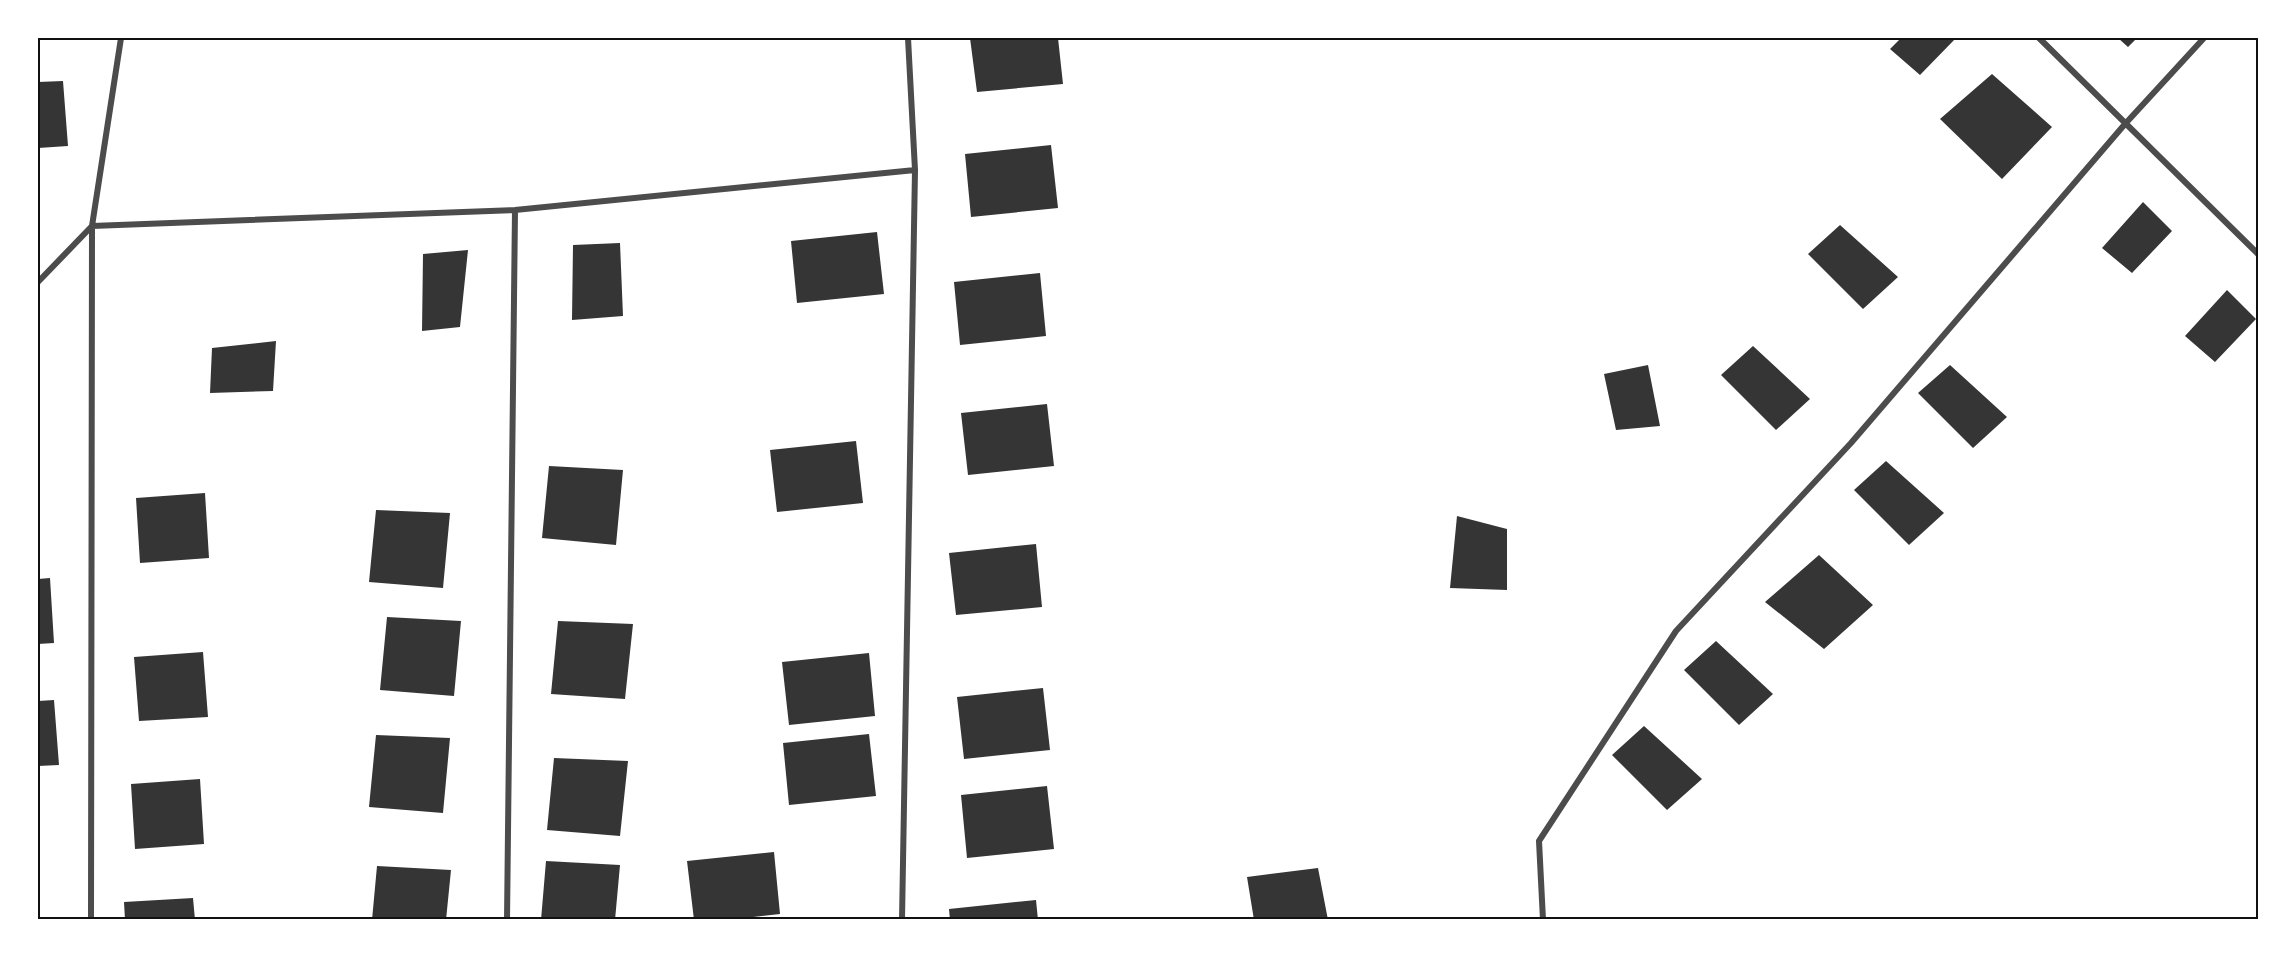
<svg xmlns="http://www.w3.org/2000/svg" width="2296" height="957" viewBox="0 0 2296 957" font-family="Arial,sans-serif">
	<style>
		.building { fill: #353535 }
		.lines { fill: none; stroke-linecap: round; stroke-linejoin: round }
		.minor { stroke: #4c4c4c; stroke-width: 6 }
		.neatline { fill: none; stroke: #111; stroke-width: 2 }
	</style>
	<rect width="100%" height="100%" fill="#fff"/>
	<path class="building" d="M970 38H1058L1063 84 977 92Z
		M1901 38H1956L1920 75 1890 49Z
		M2118 38H2137L2128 47Z
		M1992 74 2052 127 2002 179 1940 119Z
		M63 81 68 146 38 148V82Z
		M1051 145 1058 208 971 217 965 154Z
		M2143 202 2172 231 2132 273 2102 248Z
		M1840 225 1898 277 1863 309 1808 254Z
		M877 232 884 294 797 303 791 241Z
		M620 243 623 316 572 320 573 245Z
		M468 250 460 327 422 331 423 254Z
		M1040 273 1046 336 960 345 954 282Z
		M2227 290 2256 319 2215 362 2185 336Z
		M276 341 273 391 210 393 212 348Z
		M1753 346 1810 399 1776 430 1721 375Z
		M1648 365 1660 426 1616 430 1604 374Z
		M1950 365 2007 417 1973 448 1918 393Z
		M1047 404 1054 466 968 475 961 413Z
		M856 441 863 503 777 512 770 450Z
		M1886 461 1944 513 1909 545 1854 490Z
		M549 466 623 470 616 545 542 538Z
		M205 493 209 558 140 563 136 498Z
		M376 510 450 513 443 588 369 582Z
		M1457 516 1507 529V590L1450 588Z
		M1036 544 1042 607 956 615 949 553Z
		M1819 555 1873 605 1824 649 1765 602Z
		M50 578 54 643 38 644V579Z
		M387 617 461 621 454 696 380 690Z
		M558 621 633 624 625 699 551 694Z
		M1716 641 1773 694 1739 725 1684 670Z
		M203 652 208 717 139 721 134 657Z
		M869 653 875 716 789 725 782 662Z
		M1043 688 1050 750 964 759 957 697Z
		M54 700 59 765 38 766V701Z
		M1644 726 1702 779 1667 810 1612 755Z
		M869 734 876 796 789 805 783 743Z
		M376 735 450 738 443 813 369 807Z
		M554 758 628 761 620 836 547 830Z
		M200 779 204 844 135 849 131 784Z
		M1047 786 1054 849 967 858 961 795Z
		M774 852 780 914 728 920H694L687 861Z
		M546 861 620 865 615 920H541Z
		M377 866 451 870 446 920H372Z
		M1318 868 1328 920H1254L1247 877Z
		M193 898 195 920H125L124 902Z
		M1036 900 1038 920H950L949 909Z"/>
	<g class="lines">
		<path class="minor" d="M2039 38 2258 254
			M38 282 92 226 515 210 915 170
			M91 920 92 226 121 38
			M507 920 515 210
			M902 920 915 170 908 38
			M1543 920 1539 841 1676 631 1851 443 2125 124 2204 38"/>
	</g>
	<rect width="2296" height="957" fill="none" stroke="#ffffff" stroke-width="78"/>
	<rect x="39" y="39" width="2218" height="879" class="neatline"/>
</svg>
